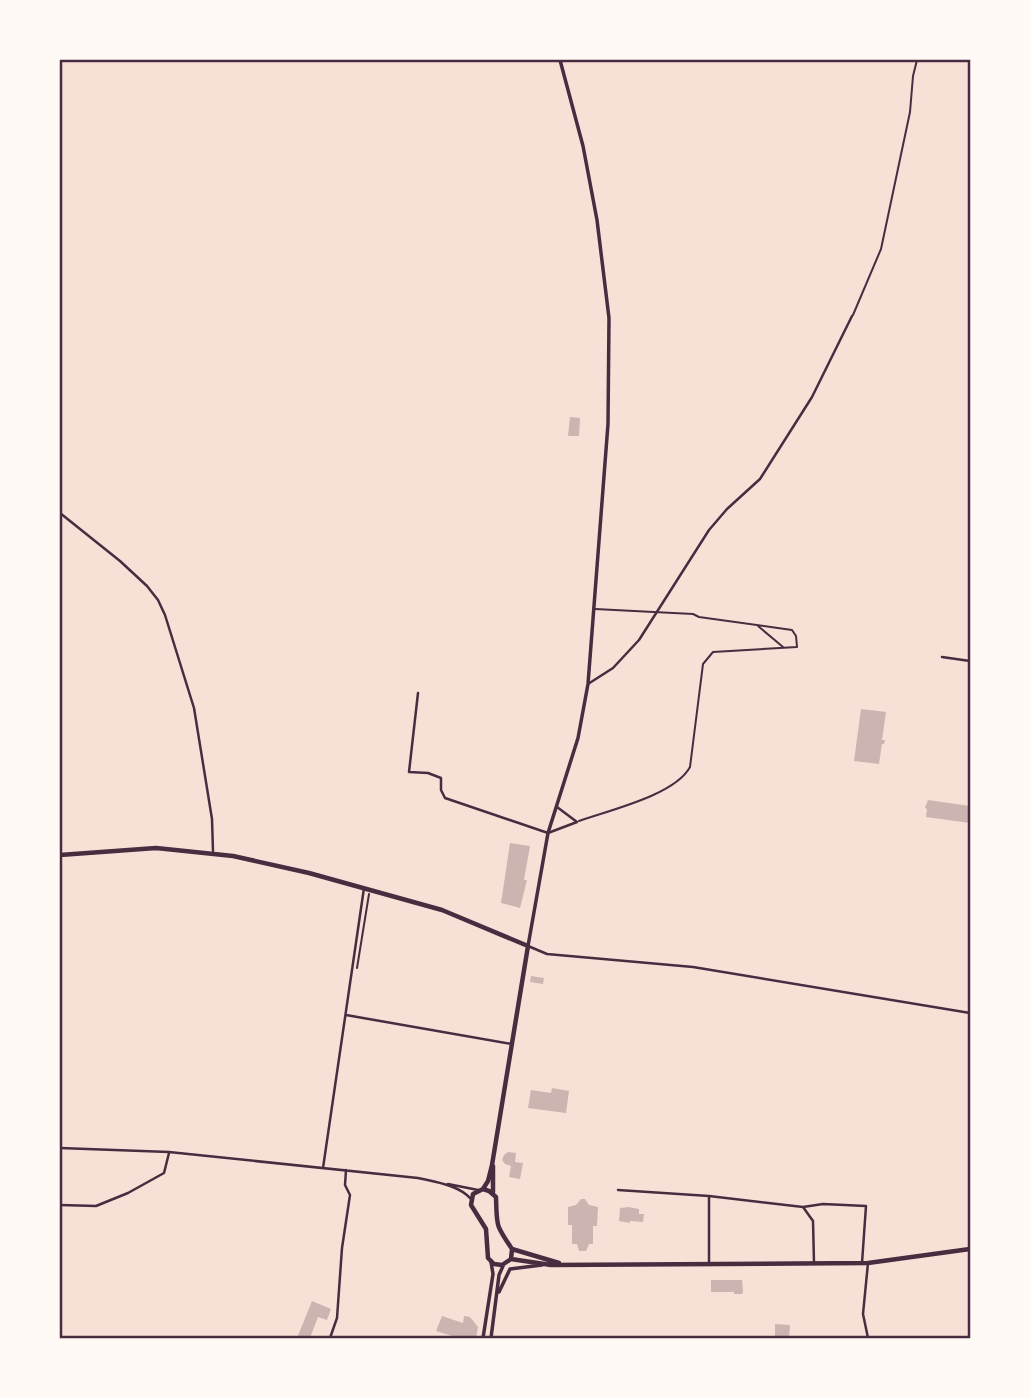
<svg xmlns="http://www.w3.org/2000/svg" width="1030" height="1398" viewBox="0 0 1030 1398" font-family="'Archivo Narrow',sans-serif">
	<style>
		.building { fill: #ccb4b1 }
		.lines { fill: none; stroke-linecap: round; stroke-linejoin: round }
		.path { stroke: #4a2c40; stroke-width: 2 }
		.service { stroke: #4a2c40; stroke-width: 2 }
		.minor { stroke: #4a2c40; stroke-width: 2.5 }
		.secondary { stroke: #4a2c40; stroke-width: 3.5 }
		.primary { stroke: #4a2c40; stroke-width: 4.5 }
		.neatline { fill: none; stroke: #4a2c40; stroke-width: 2.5 }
	</style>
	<rect width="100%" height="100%" fill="#f7e1d7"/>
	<path class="building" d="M570 417 580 418 579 436H568Z
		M861 709 886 712 882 740H885L884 744H882L879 764 854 761Z
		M928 800 970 806V823L926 817 927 809 925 808Z
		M510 843 530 846 524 880H527L520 908 501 903Z
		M531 976 544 978 543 984 530 982Z
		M552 1088 569 1091 566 1113 528 1108 531 1090 551 1093Z
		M508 1152 516 1153 515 1162 523 1163 520 1179 509 1177 511 1166 505 1164 502 1160 504 1155Z
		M581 1199H585L589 1205 598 1207 597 1226H593V1244H589L586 1251H579L577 1244H572V1225H568V1207L576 1205Z
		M628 1207 639 1209V1214H644L643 1222 630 1221V1223L619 1221 620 1208Z
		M711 1280H742L743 1292 742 1294H734V1292H711Z
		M312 1301 331 1309 327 1320 318 1317 310 1338H297Z
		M442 1316 463 1323 464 1316 470 1317 478 1327 476 1338H459L436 1331Z
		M775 1324 790 1325 789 1338H775Z"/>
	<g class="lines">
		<path class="path" d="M357 968 369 894"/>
		<path class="service" d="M853 315 881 249 910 112 913 76 917 60
			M758 626 783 647
			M579 821C610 810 675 795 690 767L703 664 713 652 797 647 796 636 792 630 699 617 693 614 595 609"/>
		<path class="minor" d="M60 513 120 561 147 586 158 600 165 615 194 708 212 819 213 851
			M942 657 970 661
			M588 684 613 668 639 640 709 530 727 509 760 479 812 397 852 316
			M418 693 409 772 428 773 441 778V790L445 798 548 833 577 822
			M557 807 577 822
			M528 946 547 954 693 967 970 1013
			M346 1015 512 1044
			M60 1148 169 1152 418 1178C435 1182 459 1185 471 1199
			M323 1168 364 888
			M448 1184 478 1190
			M618 1190 709 1196V1265
			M709 1196 803 1207 813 1221 814 1263
			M60 1205 96 1206 128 1193 164 1173 169 1153
			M803 1207 823 1204 866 1206 862 1263
			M868 1263 863 1314 868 1338
			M330 1338 337 1318 342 1248 350 1195 345 1185 346 1170"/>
		<path class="secondary" d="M528 946 548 833 578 738 588 684 608 424 609 318 597 220 583 146 560 60
			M499 1292 510 1269 542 1265
			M483 1338 493 1274 491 1262
			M491 1338 499 1275 503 1266"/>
		<path class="primary" d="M60 855 156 848 233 856 309 873 442 910 528 946 492 1165 488 1181 483 1189
			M493 1166V1192
			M483 1189 489 1191 496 1197C497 1226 495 1224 512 1249L511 1259 502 1265 494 1264 488 1258 486 1229 471 1205 473 1194Z
			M512 1249 559 1263
			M511 1259 551 1265 868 1263 970 1249"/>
	</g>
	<rect width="1030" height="1398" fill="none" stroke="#fffaf5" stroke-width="122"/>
	<rect x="61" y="61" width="908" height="1276" class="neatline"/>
</svg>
